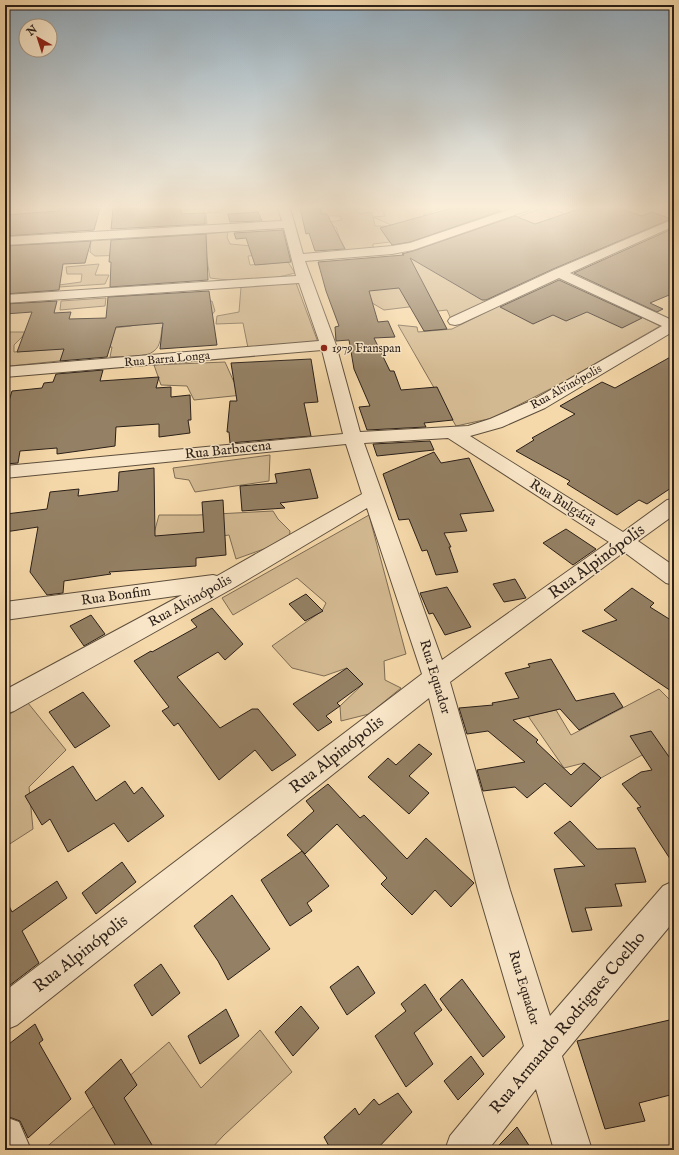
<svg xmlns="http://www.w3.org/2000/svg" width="679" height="1155" viewBox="0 0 679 1155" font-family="'IM FELL English',serif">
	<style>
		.green { fill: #d3b991; stroke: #7e6c54 }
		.building { fill: #948064; stroke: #2a1f18 }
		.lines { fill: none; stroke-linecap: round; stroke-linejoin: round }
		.minor-casing { stroke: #5d4e3c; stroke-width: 2 }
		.minor { fill: #f9e6c8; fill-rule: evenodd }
		.poi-dot { fill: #8f2418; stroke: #f9e6c8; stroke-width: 1.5 }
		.labels { text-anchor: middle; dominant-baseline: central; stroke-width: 3; stroke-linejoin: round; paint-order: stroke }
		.far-poi-label { font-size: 12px; fill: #2a1f18; stroke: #f9e6c8; text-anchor: start }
		.far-street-label { font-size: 12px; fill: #2a1f18; stroke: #f9e6c8 }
		.street-label { font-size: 14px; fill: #2a1f18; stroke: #f9e6c8 }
		.near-street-label { font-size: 17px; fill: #2a1f18; stroke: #f9e6c8 }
	</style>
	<rect width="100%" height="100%" fill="#f6d9aa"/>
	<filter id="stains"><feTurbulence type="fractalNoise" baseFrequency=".005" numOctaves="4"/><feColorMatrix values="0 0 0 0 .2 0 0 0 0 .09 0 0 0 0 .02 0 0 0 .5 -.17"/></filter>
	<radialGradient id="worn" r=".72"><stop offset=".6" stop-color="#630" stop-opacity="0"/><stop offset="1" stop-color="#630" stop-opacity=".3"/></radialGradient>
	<path class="green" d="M207 208H223L222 212 206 213 207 224H201L181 214V210Z
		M320 208H366L356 210 360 214 371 212 373 217 385 216 381 208H442L423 215 454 230 439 236 393 226 373 217 375 226H387V238L390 242 373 244V250L347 253 340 239 336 227 331 226 329 222 342 220 340 216H322Z
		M542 208H550L565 214 536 240 518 217Z
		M621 208H674V218L659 225 619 209Z
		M228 232 227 237 230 244 263 247V255L248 256 250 265 288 262 295 273C267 281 238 282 210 278L206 253 95 256 90 252 91 241 179 235 180 240 204 238 206 234Z
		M436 248 518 289 451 319 447 310 429 312 425 305 384 310 367 300 360 266 408 261 402 254Z
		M99 264 95 275H109L105 284 59 287V285L81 282 82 274H67L66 267Z
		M557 277 660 326 558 385 493 418 456 426 398 325 417 327 418 332 452 329Z
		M296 283 319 345 248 348 243 323 216 324 217 316 239 312 241 287Z
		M106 298 105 306 60 310 61 301Z
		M212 301 215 311 210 317 162 327C161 335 161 346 154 351 147 358 121 356 110 357L112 347 97 348 90 331 131 326 184 306Z
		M7 332H25L22 337 14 345V352L42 350 70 332 69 360 10 366 5 365V334Z
		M225 362 234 382 252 394 194 400 187 386 161 385 154 365Z
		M270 455 269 481 195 492 189 480 175 478 173 468Z
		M273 511 278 519 290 531 289 540 236 559 229 535 175 543 153 537 159 515H198Z
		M369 515 406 654 384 661 385 680 401 688 369 714 341 721 340 706 363 684 347 668 324 676 292 668 272 646 322 611 326 603 297 578 233 615 222 598Z
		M659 689 674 704V752L669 756 648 762 642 755 601 778 584 763 564 768 528 716 556 710 571 735Z
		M28 703 66 750 29 787 33 829 5 847V717Z
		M260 1030 292 1072 224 1135 210 1150H43L169 1042 201 1088Z"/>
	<path class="building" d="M59 208H100L94 230 5 236V215L58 211Z
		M113 208H181V214L205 213V224L111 229Z
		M300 208H320L322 214H327L345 249 315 251 309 233 306 234Z
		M452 208H493L501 211 410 242 392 245 380 228Z
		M582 208H617L642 216 652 212 671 219 553 269 486 300H482L410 258 447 329 424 331 399 288 369 291 378 322 388 321 395 337 374 338 390 371H394L401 390 437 387 453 420 424 423 426 427 367 430 359 407 370 406 354 369 349 340 336 341 335 327 339 326 326 291 318 262 404 255 402 254 413 251 515 216 535 224Z
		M258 212 262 221 230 222 228 214Z
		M674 228V293L650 303 663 309 657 312 574 273Z
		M283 230 291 262 255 265 246 238 236 239 234 233Z
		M206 234 208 280 110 287 111 262H109L111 240Z
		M91 241 85 263 63 264 59 290 5 294V246Z
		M559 280 642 318 622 328 587 312 566 321 553 315 533 324 500 307Z
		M209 291 217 345 160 349 163 323 116 327 107 357 60 361 64 349 17 352 32 312 5 314V304L57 301 54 313 71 312 69 319 106 318 108 297Z
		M674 355V486L647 504 639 500 617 515 567 484 570 481 516 451 534 440 532 438 575 414 560 406 602 382 615 388Z
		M311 359 318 402 304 403 311 436 230 443 229 432H227L230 401H237L231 363Z
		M103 370 100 381 159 377 156 388 171 387V397L190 395 191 420H188L190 433 159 437V424L116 427 115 446 57 454V448L20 451 18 463 5 464V414L12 391 42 388 44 383 53 382 56 374Z
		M430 441 434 450 377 456 373 444Z
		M434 452 441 463 469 458 494 511 460 514 467 531 444 533 451 547H449L458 572 436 575 427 550 422 551 409 519 399 520 383 474Z
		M154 468 155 536 204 532 202 502 223 500 226 555 196 558V566L109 572 111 574 64 581 63 593 47 595 30 572 38 527 5 532 6 514 47 509 50 492 79 489 78 496 118 491 119 472Z
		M310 469 318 498 280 503 285 508 242 511 240 486 277 483 275 474Z
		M566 529 596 549 573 565 543 543Z
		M515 579 526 598 504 602 493 584Z
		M447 587 471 627 445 635 433 613 429 614 420 593Z
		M632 588 654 603 650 607 674 622V693L582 631 617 620 604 610Z
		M306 594 323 611 305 621 289 604Z
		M212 608 243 644 225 660 218 652 177 677 220 728 252 709H258L296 755 272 771 255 750 219 780 178 723 174 726 162 711 169 707 134 661 151 651 152 652 197 627 191 620Z
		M91 615 105 634 84 646 70 626Z
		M551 659 576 701 614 693 623 707 579 730 560 709 513 720 538 740 536 742 571 775 584 763 601 778 571 807 545 783 527 798 515 787 483 791 477 770 525 762 488 731 467 734 459 708 493 705 492 703 519 698 505 673 530 667 528 664Z
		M347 668 363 684 337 703 340 706 326 716 332 722 318 731 293 704Z
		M83 692 110 726 75 748 49 712Z
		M651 731 674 764V865L637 808 641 807 622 784 641 772 652 770 630 736Z
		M419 744 432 754 409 776 429 793 409 814 368 777 388 758 396 765Z
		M73 766 96 801 125 781 134 794 142 787 164 816 128 842 114 823 68 852 50 819 42 825 25 796Z
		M328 784 360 818 364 815 407 859 426 838 474 883 451 907 435 890 412 915 381 884 387 878 337 824 305 854 287 835 314 811 306 801Z
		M570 821 597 849 635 848 646 882 615 884 622 906 585 908 592 930 572 932 554 869 585 866 554 833Z
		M302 851 329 886 307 903 312 911 290 926 261 880Z
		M122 862 136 882 96 914 82 893Z
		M57 881 67 898 22 931 39 963 5 989V898L12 912Z
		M232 895 270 949 228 980 218 961 194 926Z
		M161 964 180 993 152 1016 134 985Z
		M358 966 375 993 347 1015 330 987Z
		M462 979 505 1037 483 1057 440 999Z
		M425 984 442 1010 414 1033 433 1064 406 1087 375 1036 406 1011 401 1004Z
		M301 1006 319 1028 293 1056 275 1032Z
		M226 1009 239 1036 200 1064 188 1036Z
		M674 1019V1094L639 1103 645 1121 605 1129 577 1041Z
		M35 1024 43 1040 39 1043 71 1099 28 1138 20 1121 9 1117 5 1109V1047Z
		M471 1056 484 1074 458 1100 444 1081Z
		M121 1059 137 1085 124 1098 155 1150H118L85 1092Z
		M398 1093 412 1112 376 1150H331L324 1137 355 1108 359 1115 374 1099 379 1105Z
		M517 1127 532 1150H494Z"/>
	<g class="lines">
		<g class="minor-casing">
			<path id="minor" d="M278 208H290L303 254 392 246 410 243 514 208H531L529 210 413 250 392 254 305 261 336 345 360 432 468 426 490 419 533 400 662 326 559 278 460 324 455 325 450 324 448 321 450 318 554 270 674 219V226L570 273 674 321V331L545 408 502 427 470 436 623 532 667 500 674 499V515L638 541 674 566V585L666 583 624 552 450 682 510 890 550 1016 663 886 674 881V921L562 1056 592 1150H554L536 1089 488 1150H445L450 1136 524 1046 478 890 429 698 17 1025 5 1030V991L422 674 367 508 235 587 14 711 5 714V690L182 595 5 620V602L213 575 217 576 362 494 346 444 5 478V466L343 434 322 350 5 377V367L319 341 299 283 5 303V295L296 276 284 228 5 245V237L282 221ZM448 438 609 542 442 660 364 443Z
				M5 1117 19 1122 31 1150H5Z"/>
		</g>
		<use href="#minor" class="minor"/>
	</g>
	<linearGradient id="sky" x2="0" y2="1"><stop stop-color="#92aabb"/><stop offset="0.56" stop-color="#fbeed9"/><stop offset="1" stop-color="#fbeed9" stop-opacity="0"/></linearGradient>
	<rect width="679" height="370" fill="url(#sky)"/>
	<circle class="poi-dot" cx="324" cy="348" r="4"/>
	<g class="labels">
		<g class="far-poi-label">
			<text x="332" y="348">1979 Franspan</text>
		</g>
		<g class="far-street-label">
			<text transform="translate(167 359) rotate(-5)">Rua Barra Longa</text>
			<text transform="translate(566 387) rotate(-29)">Rua Alvinópolis</text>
		</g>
		<g class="street-label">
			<text transform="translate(228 450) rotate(-6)">Rua Barbacena</text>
			<text transform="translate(563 503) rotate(32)">Rua Bulgária</text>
			<text transform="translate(116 596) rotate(-8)">Rua Bonfim</text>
			<text transform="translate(190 601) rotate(-29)">Rua Alvinópolis</text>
			<text transform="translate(435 677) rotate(73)">Rua Equador</text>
			<text transform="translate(524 988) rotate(73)">Rua Equador</text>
		</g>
		<g class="near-street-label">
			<text transform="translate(597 562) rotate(-36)">Rua Alpinópolis</text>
			<text transform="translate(337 755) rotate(-38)">Rua Alpinópolis</text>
			<text transform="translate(81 954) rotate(-38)">Rua Alpinópolis</text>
			<text transform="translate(568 1023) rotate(-50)">Rua Armando Rodrigues Coelho</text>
		</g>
	</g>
	<rect width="679" height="1155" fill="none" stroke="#f6d9aa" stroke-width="20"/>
	<rect x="6" y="6" width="667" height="1143" fill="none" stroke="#2a1f18" stroke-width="2"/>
	<rect x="10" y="10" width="659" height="1135" fill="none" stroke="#2a1f18"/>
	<g transform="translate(38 38) rotate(321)"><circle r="19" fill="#f9e6c8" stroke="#a69682"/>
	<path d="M0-3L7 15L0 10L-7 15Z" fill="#8f2418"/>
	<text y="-6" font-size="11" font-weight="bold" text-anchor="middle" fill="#2a1f18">N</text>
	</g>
	<rect width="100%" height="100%" filter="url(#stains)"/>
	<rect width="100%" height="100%" fill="url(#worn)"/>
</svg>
